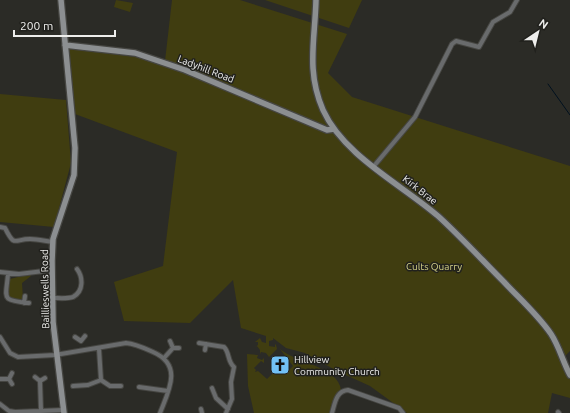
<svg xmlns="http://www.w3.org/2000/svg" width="570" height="413" viewBox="0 0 570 413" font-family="Ubuntu,sans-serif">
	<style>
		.green { fill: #403d10 }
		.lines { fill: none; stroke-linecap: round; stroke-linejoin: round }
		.stream { stroke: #00111f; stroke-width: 1 }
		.street-casing { stroke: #464642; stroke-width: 6 }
		.secondary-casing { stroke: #464642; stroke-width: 8 }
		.street { stroke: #696b6c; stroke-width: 4 }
		.secondary { stroke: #8c8f91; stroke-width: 5.5 }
		.labels { text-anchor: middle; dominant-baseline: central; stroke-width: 3; stroke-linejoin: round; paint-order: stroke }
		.street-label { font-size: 10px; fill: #eeeeec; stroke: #21211d }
		.park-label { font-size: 10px; fill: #d7d489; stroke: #21211d }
		.poi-label { font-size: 10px; fill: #eeeeec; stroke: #21211d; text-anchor: start }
	</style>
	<rect width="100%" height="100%" fill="#2b2b26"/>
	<path class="green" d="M116 0 133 3 130 12 114 7Z
		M172 0H240L347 34 328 73 352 97 570 166V351L565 356 570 372V398L552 393 548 413H407L370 386 337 371 305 353 286 348 273 338V340L269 341V346L275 347V344L276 345 277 349 269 357 266 353 261 352 260 354V350L257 346 255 347 258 345V342H255L260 338 262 342 266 343V336L241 328 233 280 190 323 124 321 114 282 163 266 177 152 75 114 69 48 165 61Z
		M265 0H362L349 28Z
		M0 94 66 100 71 163 54 227 0 222Z
		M30 274 31 276 22 283 23 299 14 301 7 296 10 279Z
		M280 349C294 362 339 367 341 390L334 399 331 413H254L248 386 247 354 258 355 257 358 262 360 264 358V363L261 361 254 368 256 370 255 372 258 371 267 379 280 366 287 372 293 366Z"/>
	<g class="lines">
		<path class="stream" d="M548 84 570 115"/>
		<g class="street-casing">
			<path id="street" d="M374 166 415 117 452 44 456 41 479 47 493 22 510 12 517 0
				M0 227 5 228C15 248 14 239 30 239 38 239 45 241 53 242
				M0 272 19 274 52 270
				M8 274C6 299 0 300 29 303
				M53 298C59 298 67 299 73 297 84 291 83 277 77 269
				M24 303 25 296
				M0 337 10 353 18 357 55 355 126 343C136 344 144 348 153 352 183 365 169 390 160 413
				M75 337 81 341 85 336
				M170 341 173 348H179
				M199 343 224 347C230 353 227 361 234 367L231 382 232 399 226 413
				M205 350 206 344
				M164 358 173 348
				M35 377 40 381 45 378
				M0 379H9L12 384
				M9 379 12 373
				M101 380 110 386H121
				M40 381 41 411
				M73 386 88 385 101 380 99 349
				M139 387 168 391
				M212 388 216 398 228 409
				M0 404 9 411 15 412 64 410
				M201 409 202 413
				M558 412 559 413
				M332 413C335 403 336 391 348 390L399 408 403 413"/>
		</g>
		<g class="secondary-casing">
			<path id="secondary" d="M61 0 75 148 74 175 53 239 52 261 53 322 64 413
				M316 0C315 40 306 71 323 110 344 156 401 184 438 216 461 237 482 260 504 282 520 299 538 315 551 334 559 346 563 362 570 375
				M65 45 135 53 185 70 327 130 334 129"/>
		</g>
		<use href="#street" class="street"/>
		<use href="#secondary" class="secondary"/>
	</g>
	<defs>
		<g id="church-square" transform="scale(1)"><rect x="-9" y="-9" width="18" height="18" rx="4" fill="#72c1f5" stroke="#21211d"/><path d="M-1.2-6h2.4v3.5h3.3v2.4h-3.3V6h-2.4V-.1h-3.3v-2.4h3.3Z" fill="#111"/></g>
	</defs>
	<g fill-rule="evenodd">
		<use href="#church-square" x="280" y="365"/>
	</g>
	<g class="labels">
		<g class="street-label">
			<text transform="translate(206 69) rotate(21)">Ladyhill Road</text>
			<text transform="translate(420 190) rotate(38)">Kirk Brae</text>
			<text transform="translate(45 289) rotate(-91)">Baillieswells Road</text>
		</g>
		<g class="park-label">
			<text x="434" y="266">Cults Quarry</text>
		</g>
		<g class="poi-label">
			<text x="294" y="359">Hillview<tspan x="294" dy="12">Community Church</tspan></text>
		</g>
	</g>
	<g transform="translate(538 32) rotate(35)" stroke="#21211d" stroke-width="3" paint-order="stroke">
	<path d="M0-3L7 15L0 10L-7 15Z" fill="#eeeeec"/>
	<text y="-6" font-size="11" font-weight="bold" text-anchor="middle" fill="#eeeeec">N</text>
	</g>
	<path d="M14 30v6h101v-6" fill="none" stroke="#eeeeec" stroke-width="2"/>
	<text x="20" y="30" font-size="12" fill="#eeeeec" stroke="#21211d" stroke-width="3" paint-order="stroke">200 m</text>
</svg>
